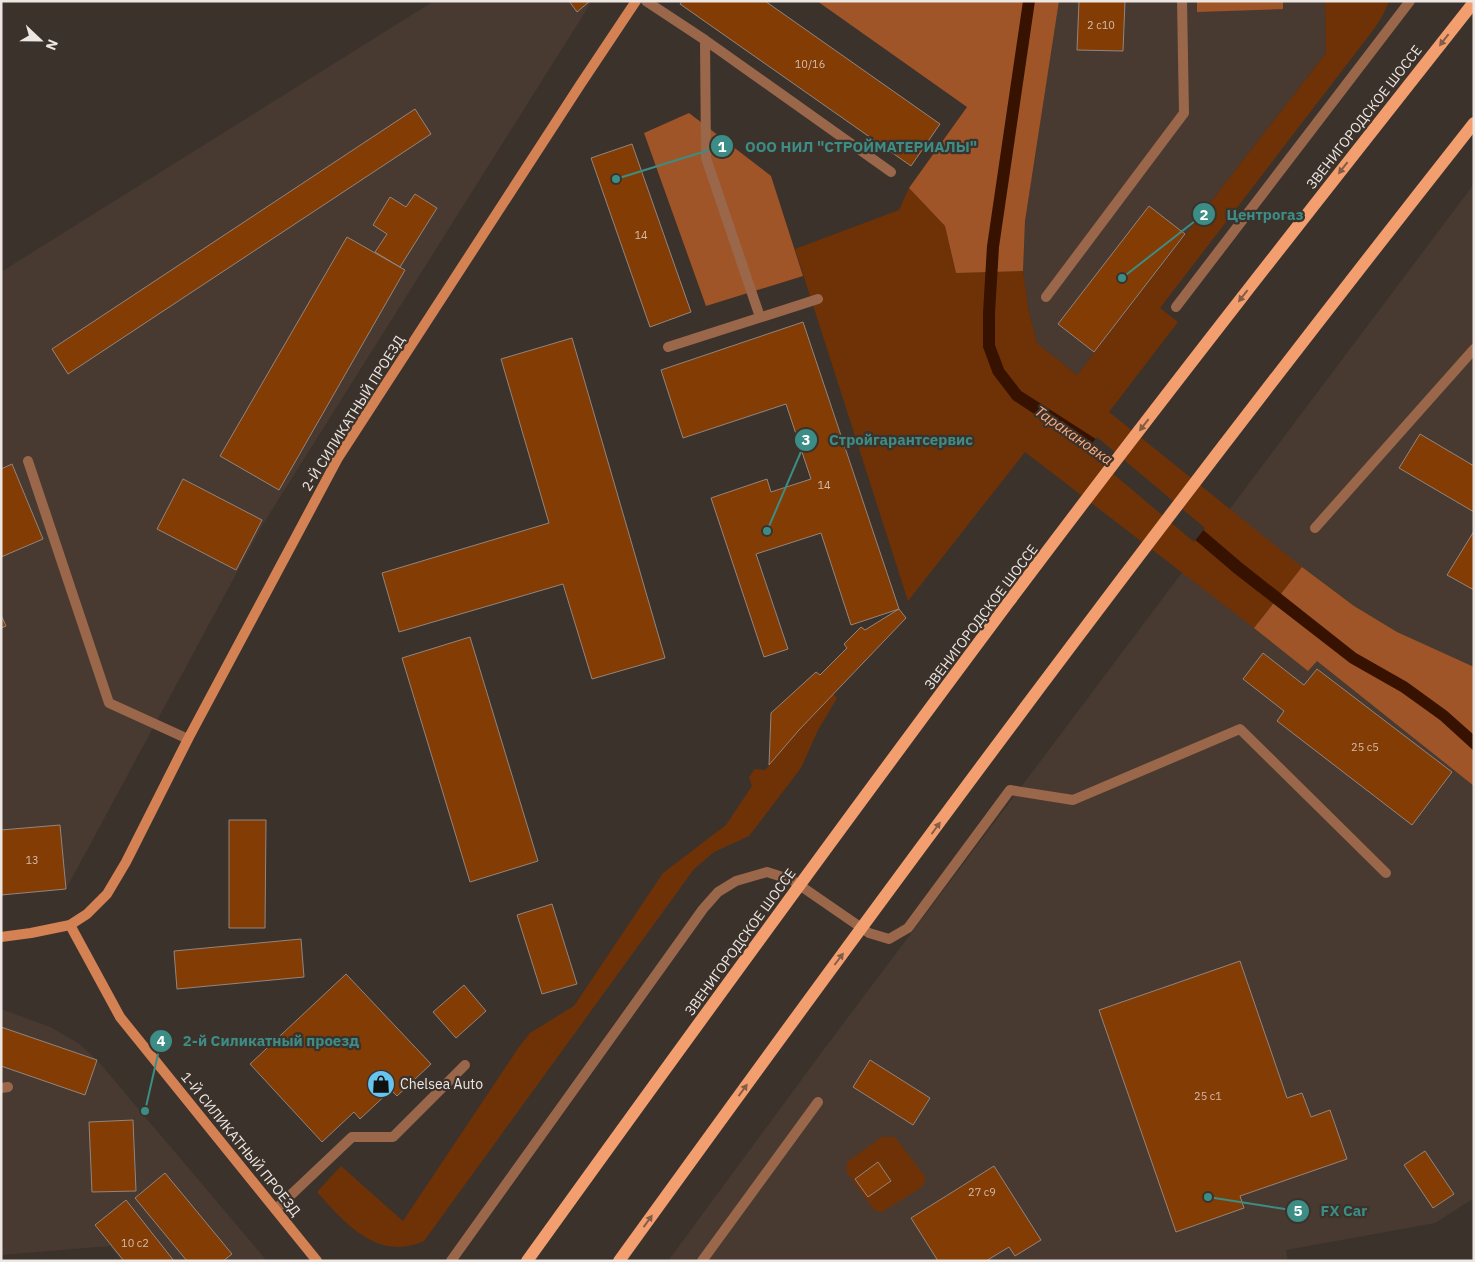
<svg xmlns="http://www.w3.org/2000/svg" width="1475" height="1262" viewBox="0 0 1475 1262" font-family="'IBM Plex Sans',sans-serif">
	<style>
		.built { fill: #493a31 }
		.green { fill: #6e3206 }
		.forest { fill: #9f5527 }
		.water { fill: #371200 }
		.pier { fill: #3c322c }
		.building { fill: #843c05; stroke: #91857e }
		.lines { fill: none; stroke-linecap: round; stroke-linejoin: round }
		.lane { stroke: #9b674b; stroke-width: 10 }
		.street { stroke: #9b674b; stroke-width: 10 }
		.secondary { stroke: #d48253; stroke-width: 10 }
		.primary-bridge { stroke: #f29e6e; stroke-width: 12 }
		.oneway { fill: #855d46 }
		.labels { text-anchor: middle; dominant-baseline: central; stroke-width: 4.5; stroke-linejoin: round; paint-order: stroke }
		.number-label { font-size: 11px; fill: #d3bcac }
		.street-label { font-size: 14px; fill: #ede7e3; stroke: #3c322c }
		.poi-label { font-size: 14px; fill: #ede7e3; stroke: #3c322c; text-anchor: start }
		.water-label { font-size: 15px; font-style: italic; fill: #feab7d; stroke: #3c322c }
		.leader { fill: none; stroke: #3b8d85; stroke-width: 2 }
		.callout-dot { fill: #3b8d85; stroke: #3c322c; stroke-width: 2 }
		.mark-label { font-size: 15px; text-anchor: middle; font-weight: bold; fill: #fff }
		.callout-label { font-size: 15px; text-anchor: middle; font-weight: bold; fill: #3b8d85; stroke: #3c322c; stroke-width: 4.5; stroke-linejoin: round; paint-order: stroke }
	</style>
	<rect width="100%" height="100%" fill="#3c322c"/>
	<path class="built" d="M434 1H592L263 524 66 889 1 895V272Z
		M1059 1H1325L1326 53 1077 375 1037 343 1029 312 1023 271 1025 221Z
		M1474 184V1198L1435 1223 1286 1250 1288 1261H668L819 1056Z
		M1 1009 50 1027 78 1043 97 1060 267 1261H122L110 1246 1 1255Z"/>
	<path class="green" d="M1325 1H1389L1383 15 1374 29 1160 308 1178 322 1109 412 1302 567 1254 628 1025 452 908 601 795 249 899 210 909 188 945 226 956 273 1023 271 1029 312 1037 343 1077 375 1326 53Z
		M833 694 837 698 818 730 801 768 749 836 714 852 694 869 424 1241C377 1262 345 1223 317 1192L341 1166 403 1221 519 1047 530 1033 574 1006 663 873 726 825 752 786 749 777 755 769 765 770 799 730Z
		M882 1137H895L926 1178 922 1187 882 1212 874 1210 846 1171 847 1162Z"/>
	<path class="forest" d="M817 1H1059L1025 221 1023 271 956 273 945 226 909 188 967 107Z
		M1197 1H1283V9L1197 12Z
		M689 113 771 176 803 276 706 306 644 133Z
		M1302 567 1354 606 1397 632 1474 667V786L1317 661 1308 671 1254 628Z"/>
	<path class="water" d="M1023 1H1035L999 247 995 313V345L1004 369 1021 391 1099 441 1242 563 1356 653 1407 682 1447 711 1474 735V751L1440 720 1401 692 1350 663 1234 573 1091 451 1013 400 993 374 983 347V313L987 246Z"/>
	<path class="pier" d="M1097 437 1205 528 1194 542 1086 451Z"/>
	<path class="building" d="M569 1H590L577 12Z
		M682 1H765L940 124 911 166 680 4Z
		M1079 1H1125L1123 51 1077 50Z
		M415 109 431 134 68 374 52 349Z
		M632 144 691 312 650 327 591 158Z
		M415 194 437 208 400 267 375 252 387 234 373 225 390 197 406 207Z
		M1149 206 1185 234 1094 352 1058 324Z
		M347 237 405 270 279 490 220 456Z
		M803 322 899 609 851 625 821 533 756 554 788 649 764 657 711 498 767 479 771 492 811 479 786 404 683 438 661 370Z
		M572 338 665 658 592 679 563 584 399 632 382 573 549 523 501 359Z
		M1420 434 1474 466V512L1399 468Z
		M12 464 43 539 1 557V469Z
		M183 479 262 520 236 570 157 529Z
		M1474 531V590L1447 575Z
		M899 609 906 618 799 730 769 765 771 713 816 672 820 675 847 648 844 644 861 627 865 630Z
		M1 615 6 626 1 628Z
		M470 637 538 861 470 882 402 658Z
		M1263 653 1304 685 1317 669 1452 772 1412 825 1277 721 1284 711 1243 679Z
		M229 820H266L265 928H229Z
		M60 825 66 889 1 895V830Z
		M552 904 577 984 542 994 517 915Z
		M301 939 304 977 177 989 174 951Z
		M1240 961 1287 1098 1302 1093 1311 1117 1330 1110 1347 1159 1240 1196 1244 1208 1176 1232 1099 1010Z
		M346 974 431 1064 397 1096 391 1090 360 1119 354 1112 322 1142 250 1064Z
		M464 985 486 1011 456 1038 433 1012Z
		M1 1027 97 1060 85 1095 1 1066Z
		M870 1060 930 1098 913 1125 853 1087Z
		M133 1120 136 1191 92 1192 89 1122Z
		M1425 1151 1454 1194 1433 1208 1404 1165Z
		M878 1162 891 1181 868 1197 855 1179Z
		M994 1166 1041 1240 1015 1256 1009 1247 986 1261H938L911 1218Z
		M165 1173 232 1254 223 1261H187L135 1198Z
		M126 1200 174 1261H124L95 1225Z"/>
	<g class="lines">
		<path class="lane" d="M1046 297 1184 113 1182 1
			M1176 307 1410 1
			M28 461 109 703 188 739
			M1315 528 1474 349
			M1 1088 8 1087
			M276 1209 352 1137H393L465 1065
			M451 1261 703 909 718 892 736 881 767 872 792 880 869 933 889 939 908 928 1010 790 1073 800 1240 729 1386 873
			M702 1261 818 1102"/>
		<path class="street" d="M646 1 705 40 891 172
			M705 40 706 158 760 317
			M668 347 818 299"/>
		<path class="secondary" d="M70 925 120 1017 317 1261
			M1 937 31 933 70 925 87 914 107 894 126 862 188 739 338 458 580 85 636 1"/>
		<path class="primary-bridge" d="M527 1261C686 1040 846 820 1008 603 1160 400 1317 201 1474 2
			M619 1261C767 1056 916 852 1068 650 1201 473 1337 297 1474 123"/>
	</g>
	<defs><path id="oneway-solid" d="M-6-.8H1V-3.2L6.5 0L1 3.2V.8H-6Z" transform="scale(1.25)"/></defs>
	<g class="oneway">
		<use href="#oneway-solid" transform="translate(1444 40) rotate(128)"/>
		<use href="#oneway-solid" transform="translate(1343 168) rotate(128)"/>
		<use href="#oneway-solid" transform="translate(1243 296) rotate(128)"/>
		<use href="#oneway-solid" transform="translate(1144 425) rotate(128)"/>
		<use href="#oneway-solid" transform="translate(936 828) rotate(-54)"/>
		<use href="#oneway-solid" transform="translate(839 959) rotate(-53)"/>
		<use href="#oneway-solid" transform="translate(743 1090) rotate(-54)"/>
		<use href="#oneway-solid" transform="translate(648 1221) rotate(-54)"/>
	</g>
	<defs>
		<g id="shop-disc" transform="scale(1.4375)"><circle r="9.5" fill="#66c4ef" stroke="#3c322c"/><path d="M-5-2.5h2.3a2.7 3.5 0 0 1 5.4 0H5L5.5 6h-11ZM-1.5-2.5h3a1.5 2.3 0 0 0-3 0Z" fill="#111"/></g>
	</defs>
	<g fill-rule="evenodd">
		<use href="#shop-disc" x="381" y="1084"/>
	</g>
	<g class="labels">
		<g class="number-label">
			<text x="1101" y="25">2 с10</text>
			<text x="810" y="64">10/16</text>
			<text x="641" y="235">14</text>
			<text x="824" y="485">14</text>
			<text x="1365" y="747">25 с5</text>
			<text x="32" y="860">13</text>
			<text x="1208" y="1096">25 с1</text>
			<text x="982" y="1192">27 с9</text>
			<text x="135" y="1243">10 с2</text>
		</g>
		<g class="street-label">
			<text transform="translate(1364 117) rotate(-52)">ЗВЕНИГОРОДСКОЕ ШОССЕ</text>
			<text transform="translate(353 413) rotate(-58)">2-Й СИЛИКАТНЫЙ ПРОЕЗД</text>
			<text transform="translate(981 617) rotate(-53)">ЗВЕНИГОРОДСКОЕ ШОССЕ</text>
			<text transform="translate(740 942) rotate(-54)">ЗВЕНИГОРОДСКОЕ ШОССЕ</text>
			<text transform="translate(241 1144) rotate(51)">1-Й СИЛИКАТНЫЙ ПРОЕЗД</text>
		</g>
		<g class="poi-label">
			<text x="400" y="1084">Chelsea Auto</text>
		</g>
		<g class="water-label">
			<text transform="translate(1074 435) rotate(35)">Таракановка</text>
		</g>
	</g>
	<path class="leader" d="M616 179L722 146M1122 278L1204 214M767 531L806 440M145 1111L161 1041M1208 1197L1298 1211"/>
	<g class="callout-dot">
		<circle cx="616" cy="179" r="5"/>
		<circle cx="1122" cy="278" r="5"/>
		<circle cx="767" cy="531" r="5"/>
		<circle cx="145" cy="1111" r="5"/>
		<circle cx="1208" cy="1197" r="5"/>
		<circle cx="722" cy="146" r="12"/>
		<circle cx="1204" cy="214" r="12"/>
		<circle cx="806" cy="440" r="12"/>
		<circle cx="161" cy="1041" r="12"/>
		<circle cx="1298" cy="1211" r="12"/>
	</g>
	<g class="mark-label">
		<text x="722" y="152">1</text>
		<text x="1204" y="220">2</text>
		<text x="806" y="445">3</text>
		<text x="161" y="1046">4</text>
		<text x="1298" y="1216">5</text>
	</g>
	<g class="callout-label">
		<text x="861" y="152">ООО НИЛ "СТРОЙМАТЕРИАЛЫ"</text>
		<text x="1265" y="220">Центрогаз</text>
		<text x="901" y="445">Стройгарантсервис</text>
		<text x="271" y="1046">2-й Силикатный проезд</text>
		<text x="1344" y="1216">FX Car</text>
	</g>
	<rect width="1475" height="1262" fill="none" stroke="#ede7e3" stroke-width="5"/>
	<g transform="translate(40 40) rotate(112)" stroke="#3c322c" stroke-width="4" paint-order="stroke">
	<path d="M0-4L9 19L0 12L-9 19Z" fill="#ede7e3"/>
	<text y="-8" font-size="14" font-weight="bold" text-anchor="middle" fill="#ede7e3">N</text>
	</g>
</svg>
